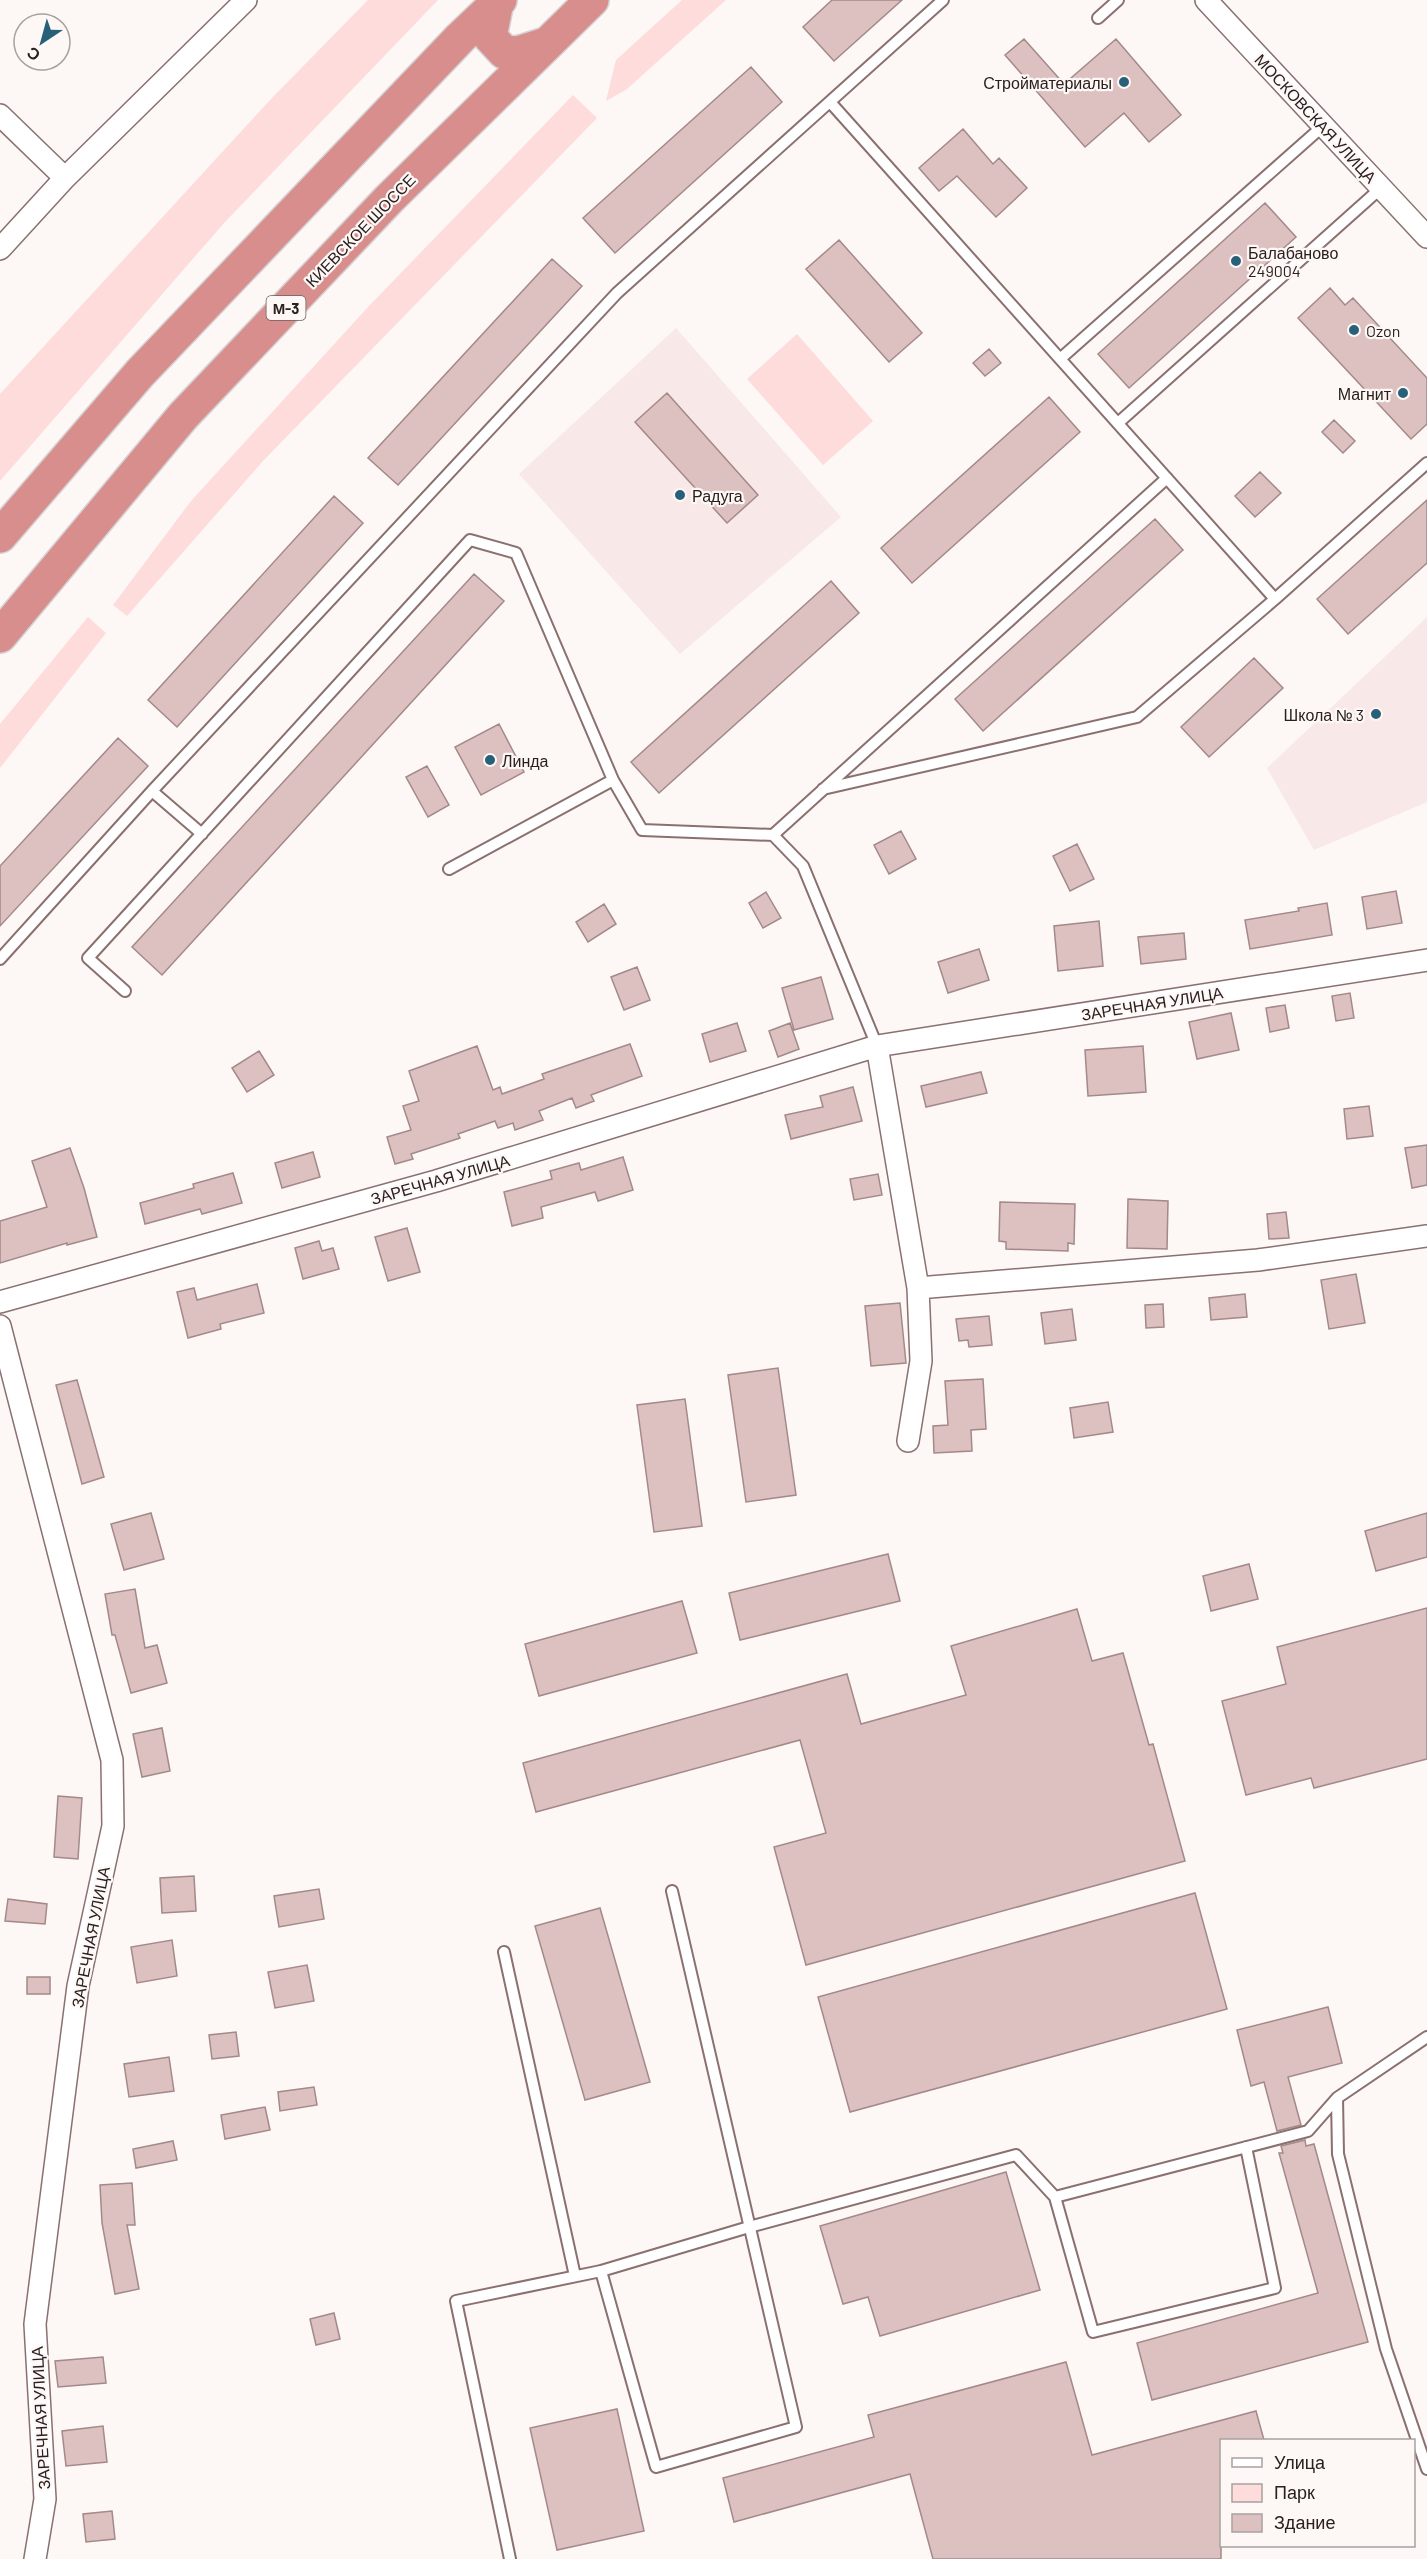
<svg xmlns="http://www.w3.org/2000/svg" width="1427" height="2559" viewBox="0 0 1427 2559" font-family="Barlow,sans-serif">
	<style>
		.built { fill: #f8e9e8 }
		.green { fill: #fddcdb }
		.building { fill: #ddc1c0; stroke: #a38988; stroke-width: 1.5 }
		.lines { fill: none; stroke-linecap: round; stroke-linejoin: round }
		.lane-casing { stroke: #8a7170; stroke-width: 14 }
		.street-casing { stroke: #8a7170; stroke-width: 24 }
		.highway-casing { stroke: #d4d2d2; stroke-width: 36 }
		.lane { stroke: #fff; stroke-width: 10 }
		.street { stroke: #fff; stroke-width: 21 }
		.highway { stroke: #d88e8c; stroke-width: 33 }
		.poi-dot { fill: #28607a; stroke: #fdf7f6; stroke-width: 2 }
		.labels { text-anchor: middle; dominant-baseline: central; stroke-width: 4.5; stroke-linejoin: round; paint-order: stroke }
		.shield { fill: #fdf7f6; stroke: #696060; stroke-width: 1.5 }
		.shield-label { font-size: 15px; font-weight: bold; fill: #2a2020 }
		.poi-label { font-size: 16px; fill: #2a2020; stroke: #fdf7f6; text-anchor: start }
		.street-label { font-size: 16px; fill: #2a2020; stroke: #fdf7f6 }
	</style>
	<rect width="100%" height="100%" fill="#fdf7f6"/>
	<path class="built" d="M676 328 841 517 680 654 519 474Z
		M1427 617V802L1314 850 1267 768Z"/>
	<path class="green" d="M368 0H438L224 223 0 481V394L271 99Z
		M682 0H726L627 89 606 101 616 60Z
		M573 95 597 118 263 461 127 616 113 605 191 501 368 307Z
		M797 334 873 421 823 465 747 379Z
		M88 617 106 633 0 768V724Z"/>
	<path class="building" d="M832 0H902L834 61 803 27Z
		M1024 39 1064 84 1116 39 1181 115 1149 142 1124 113 1085 147 1005 55Z
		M751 67 782 102 615 253 583 218Z
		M963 129 993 164 999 158 1027 188 996 217 957 176 939 191 919 168Z
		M1265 203 1296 237 1129 388 1098 354Z
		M839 240 922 333 889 362 806 269Z
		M552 259 582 286 398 485 368 458Z
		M1330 288 1345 305 1353 298 1427 378V424L1411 439 1298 318Z
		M989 349 1001 363 985 376 973 363Z
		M667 393 758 495 727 523 635 422Z
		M1049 397 1080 432 912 583 881 548Z
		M1334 420 1355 441 1343 453 1322 432Z
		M1260 472 1281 493 1255 517 1235 496Z
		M334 496 363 523 177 727 148 700Z
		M1427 500V563L1348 634 1317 599Z
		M1155 519 1183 550 983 731 955 699Z
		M474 574 504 601 162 975 132 947Z
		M831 581 859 613 659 793 631 762Z
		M1254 658 1283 688 1209 757 1181 727Z
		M499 724 524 772 481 795 455 747Z
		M118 738 148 766 0 926V866Z
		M427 766 449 805 428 817 406 777Z
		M901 831 916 859 889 874 874 845Z
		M1077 844 1094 879 1070 891 1053 856Z
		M1396 891 1402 923 1367 929 1362 897Z
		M766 892 781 918 763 928 749 903Z
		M1327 903 1332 935 1250 949 1245 920 1299 911 1298 908Z
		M604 904 616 924 588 942 576 922Z
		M1099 921 1103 966 1058 971 1054 926Z
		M1184 933 1186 959 1141 964 1138 937Z
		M979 949 989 980 948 993 938 962Z
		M637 967 650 1000 624 1010 611 977Z
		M821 977 833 1019 794 1030 782 988Z
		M1350 993 1354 1018 1336 1021 1332 996Z
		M1285 1005 1289 1028 1270 1032 1266 1008Z
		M1231 1013 1239 1050 1197 1059 1189 1022Z
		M737 1023 746 1051 710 1062 702 1034Z
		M790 1023 799 1049 778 1057 769 1031Z
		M630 1044 642 1076 591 1095 594 1101 576 1108 572 1098 539 1111 543 1120 515 1130 513 1123 498 1128 495 1121 458 1134 460 1138 411 1154 413 1159 395 1164 387 1137 411 1130 403 1106 419 1101 409 1071 477 1046 493 1090 500 1087 502 1094 544 1079 542 1074Z
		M1143 1046 1146 1092 1088 1096 1085 1050Z
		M259 1051 274 1075 247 1092 232 1068Z
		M981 1072 987 1093 926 1107 921 1086Z
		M853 1087 862 1121 791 1139 785 1115 823 1107 820 1096Z
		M1369 1106 1373 1136 1347 1139 1344 1109Z
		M1427 1145V1185L1412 1188 1405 1148Z
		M70 1148 84 1188 97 1237 67 1245V1243L0 1263V1221L47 1207 32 1161Z
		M313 1152 320 1177 282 1188 275 1163Z
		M623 1157 633 1190 598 1201 595 1192 541 1207 543 1218 512 1226 504 1192 552 1179 550 1171 579 1163 581 1170Z
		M233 1173 242 1203 202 1214 200 1209 145 1224 140 1203 194 1188 193 1184Z
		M878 1174 882 1195 854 1200 850 1179Z
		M1128 1199 1168 1201 1167 1249 1127 1248Z
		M1000 1202 1075 1204 1074 1244 1068 1243V1251L1006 1249V1242L999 1241Z
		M1286 1212 1289 1238 1269 1239 1267 1214Z
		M407 1228 420 1272 388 1281 375 1237Z
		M319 1241 322 1251 333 1248 339 1269 303 1279 295 1248Z
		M1356 1274 1365 1323 1329 1329 1321 1280Z
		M257 1284 264 1313 220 1324 221 1329 188 1338 177 1292 194 1288 197 1300Z
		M1245 1294 1247 1317 1211 1320 1209 1298Z
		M900 1303 906 1363 871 1366 865 1306Z
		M1163 1304 1164 1327 1146 1328 1145 1305Z
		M1072 1309 1076 1340 1045 1344 1041 1313Z
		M989 1316 992 1345 969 1347 968 1340 959 1341 956 1319Z
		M778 1368 796 1495 746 1502 728 1375Z
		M983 1379 986 1429 971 1430 972 1451 934 1453 933 1426 948 1425 945 1381Z
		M77 1380 104 1477 82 1484 56 1385Z
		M685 1399 702 1526 654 1532 637 1405Z
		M1108 1402 1113 1432 1074 1438 1070 1408Z
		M151 1513 164 1559 124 1570 111 1524Z
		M1427 1513V1557L1376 1571 1365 1531Z
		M888 1554 900 1601 740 1640 729 1593Z
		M1249 1564 1258 1599 1211 1611 1203 1576Z
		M135 1589 145 1648 157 1645 167 1683 131 1693 115 1635H112L105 1594Z
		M682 1601 697 1653 539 1696 525 1644Z
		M1427 1608V1759L1314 1788 1311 1778 1246 1795 1222 1701 1286 1684 1277 1647Z
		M1077 1609 1092 1661 1123 1653 1149 1745 1153 1744 1185 1861 806 1965 774 1847 826 1833 800 1740 536 1812 523 1763 847 1674 861 1724 966 1695 951 1646Z
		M162 1728 170 1771 142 1777 133 1734Z
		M58 1796 82 1798 78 1859 54 1857Z
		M194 1876 196 1911 162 1913 160 1878Z
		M319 1889 324 1919 279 1927 274 1896Z
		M1195 1893 1227 2009 850 2112 818 1997Z
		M8 1899 47 1904 45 1924 5 1921Z
		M600 1908 650 2082 585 2100 535 1926Z
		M172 1940 177 1976 137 1983 131 1947Z
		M307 1965 314 2001 275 2008 268 1972Z
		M27 1977H50V1994H27Z
		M1328 2007 1342 2063 1288 2077 1301 2125 1277 2131 1264 2082 1251 2086 1237 2030Z
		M236 2032 239 2056 212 2059 209 2035Z
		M169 2057 174 2091 129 2097 124 2064Z
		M314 2087 317 2105 280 2111 278 2092Z
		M265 2107 270 2130 225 2139 221 2115Z
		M1305 2140 1306 2146 1314 2144 1368 2342 1152 2400 1137 2343 1318 2293 1279 2153H1283L1281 2146Z
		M173 2141 177 2160 136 2168 133 2149Z
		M1006 2172 1040 2290 880 2336 868 2297 843 2304 820 2226Z
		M132 2183 135 2225H127L139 2289 115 2294 102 2223 100 2185Z
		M334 2313 340 2339 316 2345 310 2319Z
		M103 2357 106 2383 58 2387 55 2361Z
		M1066 2362 1092 2455 1256 2411 1264 2440H1221V2559H933L910 2474 734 2522 723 2478 874 2437 868 2415Z
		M617 2409 644 2531 557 2550 530 2428Z
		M103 2426 107 2462 66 2466 62 2431Z
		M112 2511 115 2539 86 2542 83 2514Z"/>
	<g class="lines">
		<g class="lane-casing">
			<path id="lane" d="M1098 18 1118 0
				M830 102 1275 599 1427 463
				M1060 359 1323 126
				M1118 423 1381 188
				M823 789 1137 717 1275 599
				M152 791 202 834
				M773 835 1167 478
				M449 869 613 780
				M0 959 152 791 617 293 943 0
				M125 991 88 958 470 540 516 553 613 780 642 830 773 835 803 866 877 1046
				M504 1952 575 2276
				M1427 2037 1337 2098 1338 2154 1386 2349 1427 2469
				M1055 2197 1093 2332 1275 2288 1246 2147
				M601 2271 749 2227 1016 2155 1055 2197 1308 2131 1337 2098
				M510 2559 456 2301 601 2271 656 2467 796 2427 672 1891"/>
		</g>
		<g class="street-casing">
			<path id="street" d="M1206 0 1427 237
				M0 115 65 178
				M0 249 65 178 246 0
				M877 1046 918 1288 921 1361 908 1441
				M918 1288 1258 1260 1427 1236
				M0 1302 436 1181 877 1046 1427 960
				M0 1326 112 1760 113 1826 78 1986 35 2324 45 2499 35 2559"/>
		</g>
		<g class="highway-casing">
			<path id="highway" d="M497 2 490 37 504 52 518 53 546 44
				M0 536 140 373 460 38 500 0
				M0 636 183 416 389 199 592 0"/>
		</g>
		<use href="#lane" class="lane"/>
		<use href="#street" class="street"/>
		<use href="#highway" class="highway"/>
	</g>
	<g class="poi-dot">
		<circle cx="1124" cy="82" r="6"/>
		<circle cx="1236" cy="261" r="6"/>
		<circle cx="1354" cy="330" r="6"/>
		<circle cx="1403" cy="393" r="6"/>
		<circle cx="680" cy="495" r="6"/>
		<circle cx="1376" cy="714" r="6"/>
		<circle cx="490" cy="760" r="6"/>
	</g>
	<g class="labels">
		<rect class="shield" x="266.5" y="296" width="39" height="24" rx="4.5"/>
		<g class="shield-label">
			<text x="286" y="308">М-3</text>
		</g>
		<g class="poi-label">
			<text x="1112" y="82" text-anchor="end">Стройматериалы</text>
			<text x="1248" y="252">Балабаново<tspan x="1248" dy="18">249004</tspan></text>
			<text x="1366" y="330">Ozon</text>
			<text x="1391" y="393" text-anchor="end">Магнит</text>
			<text x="692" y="495">Радуга</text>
			<text x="1364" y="714" text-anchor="end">Школа № 3</text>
			<text x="502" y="760">Линда</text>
		</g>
		<g class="street-label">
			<text transform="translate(1316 118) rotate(47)">МОСКОВСКАЯ УЛИЦА</text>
			<text transform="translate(360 230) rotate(-46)">КИЕВСКОЕ ШОССЕ</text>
			<text transform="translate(1152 1003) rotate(-9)">ЗАРЕЧНАЯ УЛИЦА</text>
			<text transform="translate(440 1179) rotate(-16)">ЗАРЕЧНАЯ УЛИЦА</text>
			<text transform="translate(90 1937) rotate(-79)">ЗАРЕЧНАЯ УЛИЦА</text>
			<text transform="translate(40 2418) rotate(-93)">ЗАРЕЧНАЯ УЛИЦА</text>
		</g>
	</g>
	<rect x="1220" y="2439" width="195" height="108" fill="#fdf7f6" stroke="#a9a1a0" stroke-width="1.5"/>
	<rect x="1232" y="2458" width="30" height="9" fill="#ffffff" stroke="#a9a1a0" stroke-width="1.5"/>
	<text x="1274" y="2469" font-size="18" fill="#2a2020">Улица</text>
	<rect x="1232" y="2484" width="30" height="18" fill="#fddcdb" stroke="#a9a1a0" stroke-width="1.5"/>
	<text x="1274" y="2499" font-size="18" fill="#2a2020">Парк</text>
	<rect x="1232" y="2514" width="30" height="18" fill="#ddc1c0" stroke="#a9a1a0" stroke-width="1.5"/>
	<text x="1274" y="2529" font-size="18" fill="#2a2020">Здание</text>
	<g transform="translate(42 42) rotate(216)"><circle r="28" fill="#fdf7f6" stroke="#a9a1a0" stroke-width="1.5"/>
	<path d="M0-4.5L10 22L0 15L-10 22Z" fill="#28607a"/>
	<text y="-9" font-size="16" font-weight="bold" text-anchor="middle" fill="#2a2020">С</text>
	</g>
</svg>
